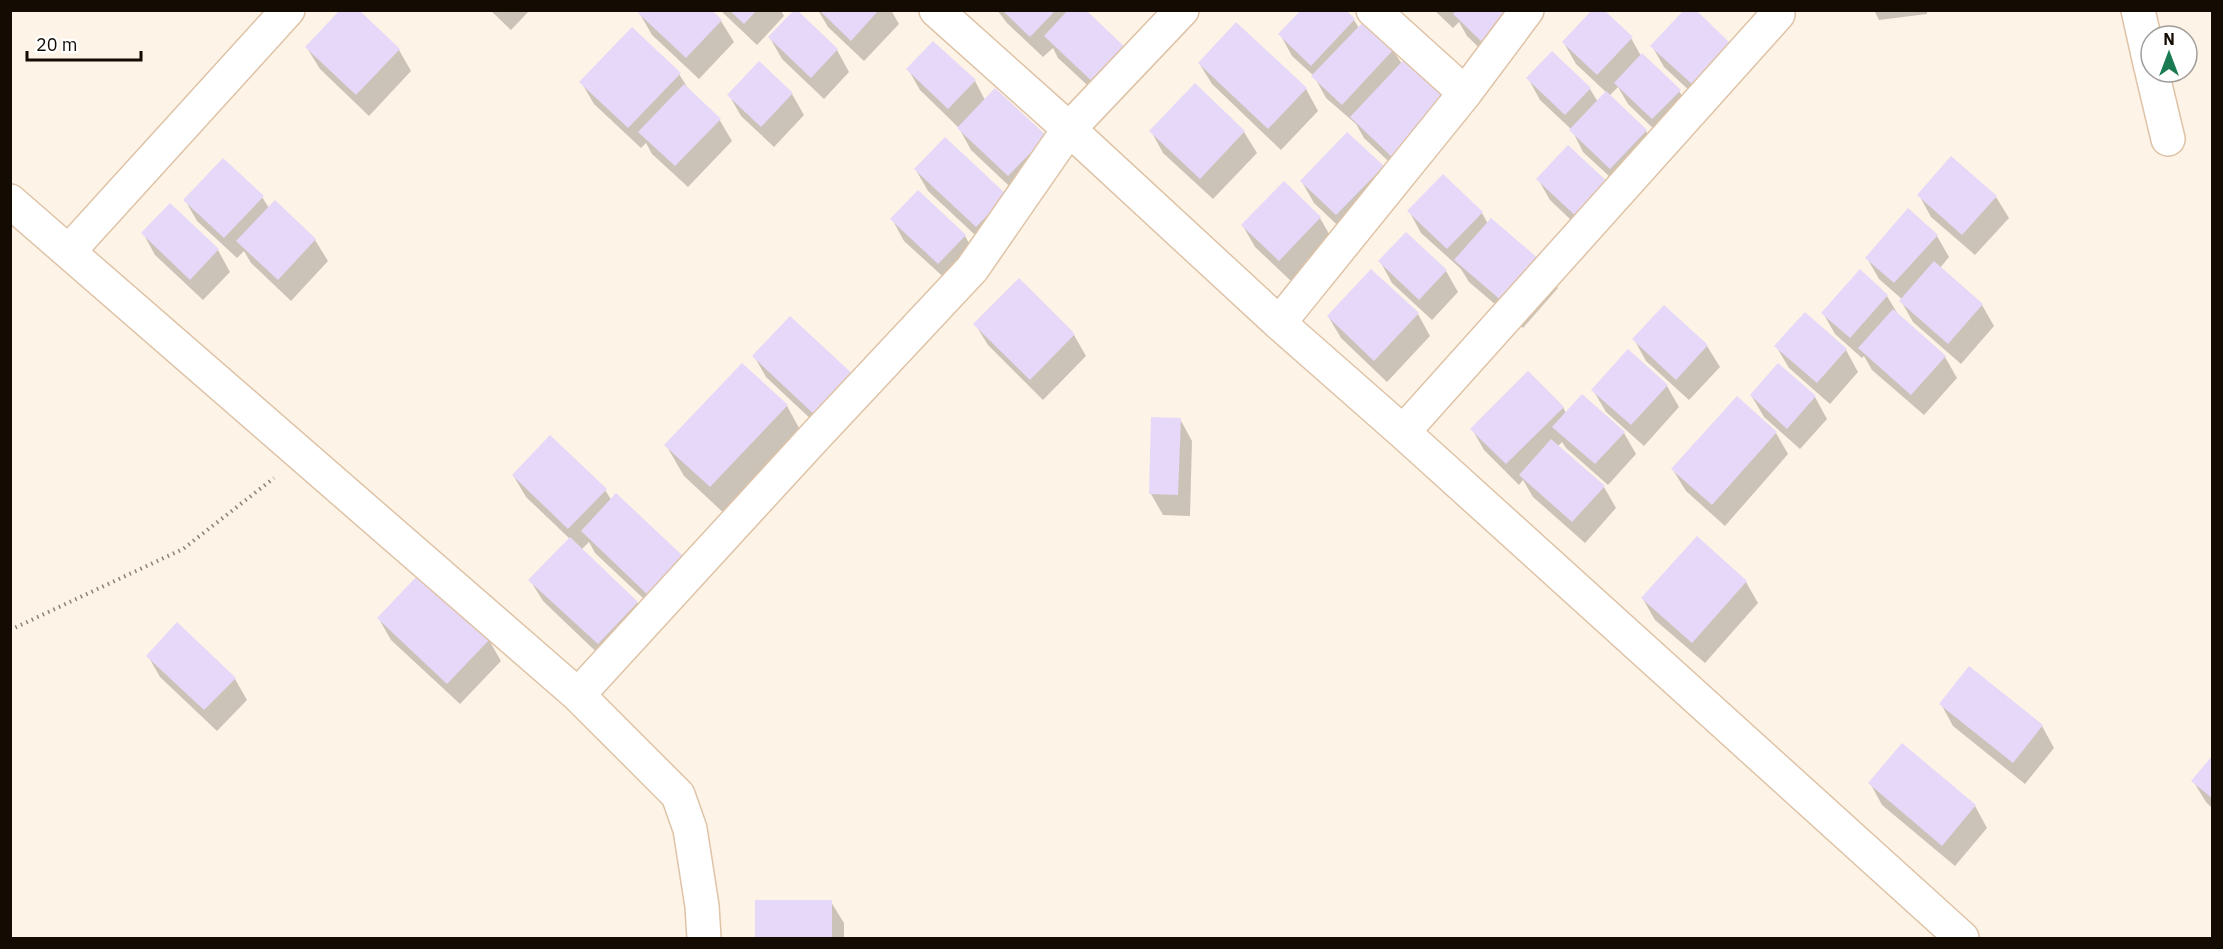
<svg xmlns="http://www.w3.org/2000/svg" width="2223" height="949" viewBox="0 0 2223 949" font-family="'IBM Plex Sans',sans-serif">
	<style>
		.shadow { fill: #0003 }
		.building { fill: #e6d8f8 }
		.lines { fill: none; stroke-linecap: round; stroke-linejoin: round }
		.street-casing { stroke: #dec3a7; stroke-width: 36 }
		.path { stroke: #8b8177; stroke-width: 4; stroke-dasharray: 1.5 4.5; stroke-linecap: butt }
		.street { stroke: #fff; stroke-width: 33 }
	</style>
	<rect width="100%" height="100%" fill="#fef3e7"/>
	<path class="shadow" d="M490 10H530L511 30Z
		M720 10H781L784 16 757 45Z
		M818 10H891L899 24 864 61 828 27Z
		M997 10H1088L1086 13 1111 107 1058 58 1053 48 1043 57 1007 23Z
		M1434 10H1541L1495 63 1467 36 1459 22 1453 28Z
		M1874 10H1927V14L1879 20Z
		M795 11 837 50 849 72 824 99 782 59 770 38Z
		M640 14 721 21 734 42 699 79 652 35Z
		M1354 20 1359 28 1393 50 1402 64 1406 178 1364 138 1356 124 1326 98 1314 76 1292 56 1280 34Z
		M1236 24 1306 89 1318 111 1281 150 1212 84 1199 63Z
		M1631 38 1641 56 1679 91 1692 112 1665 140 1628 104 1618 87 1609 96 1646 131 1658 152 1623 189 1583 152 1572 130 1540 100 1528 78 1590 89 1598 102 1607 93 1576 64 1564 43Z
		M1730 45 1706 106 1664 67 1652 46Z
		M307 48 399 50 411 71 369 116 320 69Z
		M908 69 975 81 985 100 1045 137 1021 197 971 150 959 128 920 90Z
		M679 74 689 90 719 119 732 141 688 187 652 154 646 143 641 148 594 104 581 82Z
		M1195 85 1244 132 1257 153 1213 199 1163 153 1151 131Z
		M792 94 804 115 774 147 741 116 729 95Z
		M1568 147 1593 241 1550 200 1538 179Z
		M1952 158 1996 197 2009 218 1975 255 1931 217 1919 195Z
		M1382 167 1395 189 1349 236 1314 203 1302 182Z
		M916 170 1018 218 989 248 928 191Z
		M262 197 269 208 315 240 328 261 291 301 251 263 244 251 237 258 197 221 185 200Z
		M1409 211 1482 213 1488 224 1546 267 1558 288 1523 328 1469 282 1461 269 1421 233Z
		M1320 218 1332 239 1292 282 1255 247 1243 226Z
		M892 219 965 236 977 257 951 284 904 241Z
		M143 233 218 250 230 272 203 300 155 255Z
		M1937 236 1949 257 1940 268 1982 305 1994 326 1961 364 1913 322 1901 301 1903 300 1879 279 1867 258Z
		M1380 261 1446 271 1458 292 1432 320 1392 283Z
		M1372 271 1418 314 1430 336 1387 382 1341 338 1328 316Z
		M1019 280 1074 335 1086 356 1043 400 988 345 975 324Z
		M1887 296 1899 316 1945 357 1957 378 1924 415 1872 370 1864 356 1862 358 1835 334 1823 313Z
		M1664 307 1707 346 1720 367 1689 400 1646 361 1634 339Z
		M1805 314 1846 350 1858 372 1830 404 1789 368 1776 346Z
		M790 318 832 439 766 377 754 356Z
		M1778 365 1815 397 1827 419 1800 449 1764 417 1751 395Z
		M1667 386 1679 407 1644 446 1606 412 1593 390Z
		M787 406 804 437 728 517 684 476 666 445Z
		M1563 407 1566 413 1624 433 1636 454 1608 485 1566 448 1562 442 1558 446 1604 487 1616 508 1585 543 1533 497 1523 480 1519 485 1484 450 1472 429Z
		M1180 419 1192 441 1190 516 1163 515 1151 494Z
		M1776 433 1788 454 1725 526 1686 491 1673 470Z
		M513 475 605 490 612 501 661 615 595 553 589 542 581 550 637 602 649 624 610 665 543 601 530 580 570 539 526 497Z
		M1746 582 1758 603 1705 663 1655 620 1643 599Z
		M379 619 489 640 501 661 460 704 391 640Z
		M148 656 235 679 247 700 217 731 160 677Z
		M1941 704 2042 726 2054 748 2025 784 1953 726Z
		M2212 760V808L2206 802 2193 781Z
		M1870 783 1975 806 1987 828 1955 866 1882 805Z
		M757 902H831L844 923V938H757Z"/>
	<path class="building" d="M340 10H359L400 49 356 95 305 47Z
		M641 10H712L722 20 686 58 638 13Z
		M729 10H757L744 24Z
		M794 10H797L838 49 811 78 768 37Z
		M819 10H879L851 41Z
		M1002 10H1056L1030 37Z
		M1068 10H1086L1131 53 1098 87 1044 36Z
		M1301 10H1346L1355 19 1311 66 1278 34Z
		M1456 10H1513L1482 42 1453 14Z
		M1592 10H1604L1633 37 1597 75 1562 42Z
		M1684 10H1696L1731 44 1693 85 1650 46Z
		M1364 21 1394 49 1342 105 1311 76Z
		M1236 22 1307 88 1268 129 1198 63Z
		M632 27 681 73 628 128 579 82Z
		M933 41 976 80 948 109 906 69Z
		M1413 50 1457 91 1393 158 1350 117Z
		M1552 51 1591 88 1565 115 1526 78Z
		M1642 53 1681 90 1652 119 1614 83Z
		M759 61 793 93 761 127 727 95Z
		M1195 83 1245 131 1200 179 1149 131Z
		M684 84 721 119 675 166 638 132Z
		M995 88 1047 136 1008 176 957 128Z
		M1606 91 1647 130 1610 169 1569 130Z
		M1347 132 1384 166 1336 215 1300 181Z
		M945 137 1007 195 976 227 914 169Z
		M1568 145 1613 187 1581 221 1536 179Z
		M1951 156 1997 196 1962 235 1917 195Z
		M223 158 264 196 224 238 183 200Z
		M1443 174 1483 212 1447 249 1407 211Z
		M1284 181 1321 217 1279 261 1241 225Z
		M918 190 966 235 938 264 890 219Z
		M275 200 316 239 278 280 236 241Z
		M170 203 219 249 190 280 141 233Z
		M1908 208 1938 235 1894 283 1865 258Z
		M1491 218 1547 266 1510 308 1454 260Z
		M1406 232 1447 270 1419 300 1378 261Z
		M1934 261 1983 304 1948 344 1899 301Z
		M1371 269 1419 313 1374 361 1327 316Z
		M1860 269 1888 295 1850 338 1821 313Z
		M1019 278 1075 334 1030 380 973 324Z
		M1664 305 1708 345 1676 380 1632 339Z
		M1893 309 1946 356 1911 395 1858 348Z
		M1805 312 1847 349 1817 383 1774 346Z
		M790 316 857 378 819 419 752 356Z
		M1628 349 1668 385 1631 425 1591 390Z
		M742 363 788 405 710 487 664 445Z
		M1778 363 1816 396 1787 429 1750 395Z
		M1528 371 1564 407 1506 464 1470 429Z
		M1582 394 1625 432 1595 464 1552 427Z
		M1737 396 1777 432 1712 505 1671 469Z
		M1151 417 1181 418 1178 495 1149 494Z
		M550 435 607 489 568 529 512 475Z
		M1551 439 1605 486 1572 522 1519 475Z
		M616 493 684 557 648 595 581 531Z
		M1697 536 1747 581 1692 643 1641 598Z
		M570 537 638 602 598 644 528 580Z
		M420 573 490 639 447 684 377 618Z
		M177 622 236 678 204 710 146 656Z
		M1969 666 2043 725 2013 763 1939 704Z
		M1902 743 1976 805 1942 846 1868 783Z
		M2212 756V798L2191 781Z
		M755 900H832V938H755Z"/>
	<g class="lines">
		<g class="street-casing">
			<path id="street" d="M936 10 1069 129 1182 10
				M2138 10 2151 68
				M2152 72 2168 139
				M1465 93 1527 10
				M10 201 578 695 678 795 690 829 702 906 704 938
				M69 251 288 10
				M1279 323 1465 93 1373 10
				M1403 432 1778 14
				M578 695 810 442 972 269 1069 129 1279 323 1403 432 1962 938"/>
		</g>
		<path class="path" d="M10 630 183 549 274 478"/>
		<use href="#street" class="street"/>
	</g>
	<rect width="2223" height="949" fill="none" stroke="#140b03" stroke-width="24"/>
	<g transform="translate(2169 54)"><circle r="28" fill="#ffffff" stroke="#a19d9a" stroke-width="1.5"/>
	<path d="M0-4.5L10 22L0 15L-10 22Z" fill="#1a7a51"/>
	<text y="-9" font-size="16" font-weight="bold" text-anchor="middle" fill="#140b03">N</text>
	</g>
	<path d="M27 51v9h114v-9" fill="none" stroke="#140b03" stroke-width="3"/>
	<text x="36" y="51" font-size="18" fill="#140b03" stroke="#ffffff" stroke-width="4.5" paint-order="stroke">20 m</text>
</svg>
